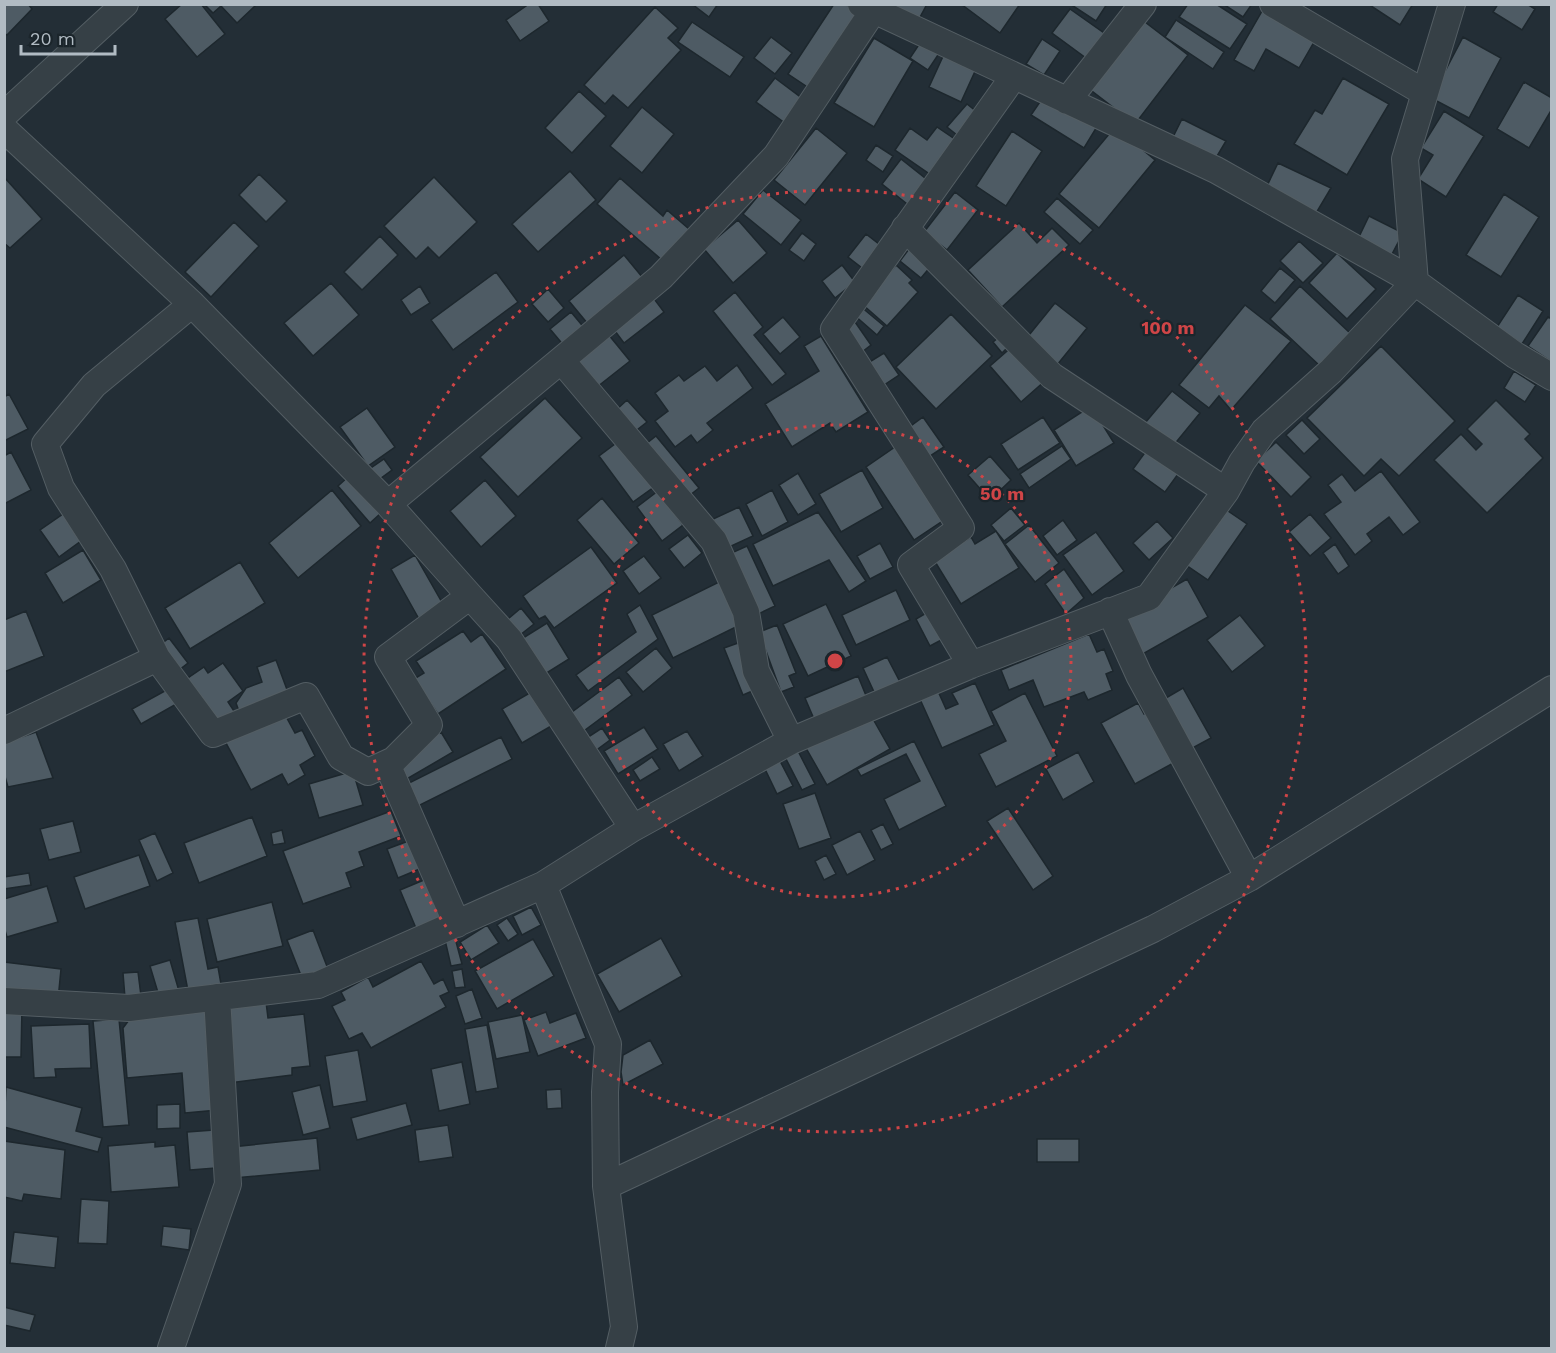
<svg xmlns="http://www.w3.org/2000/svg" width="1556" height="1353" viewBox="0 0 1556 1353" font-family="'Work Sans',sans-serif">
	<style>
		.building { fill: #4e5b64; stroke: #1d272d; stroke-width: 1.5 }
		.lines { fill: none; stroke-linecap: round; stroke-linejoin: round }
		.street-casing { stroke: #545e64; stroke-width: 28 }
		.street { stroke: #364046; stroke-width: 26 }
		.ring { fill: none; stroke: #cf4547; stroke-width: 3; stroke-dasharray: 3 6 }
		.centre { fill: #cf4547; stroke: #1b252b; stroke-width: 3 }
		.ring-label { font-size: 18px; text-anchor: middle; font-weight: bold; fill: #cf4547; stroke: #1b252b; stroke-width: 4.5; stroke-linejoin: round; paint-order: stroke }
	</style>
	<rect width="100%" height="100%" fill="#232e36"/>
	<path class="building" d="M4 4H28L32 9 7 35 4 33Z
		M182 4H201L225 34 197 57 165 19Z
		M204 4H257L237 23 221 6 213 13Z
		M529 4H538L549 21 520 41 506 20Z
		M692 4H718L709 17Z
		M834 4H845L861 15 812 90 788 74Z
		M892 4H927L919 19Z
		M961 4H1020L1000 33Z
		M1070 4H1107L1096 21Z
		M1188 4H1216L1247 24 1230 49 1179 17Z
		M1223 4H1252L1243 17Z
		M1368 4H1413L1400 25Z
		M1498 4H1527L1535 9 1522 30 1493 12Z
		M1265 6 1318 35 1299 68 1266 49 1254 71 1234 60Z
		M655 7 678 28 668 38 681 50 628 108 613 95 605 104 584 85Z
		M1070 9 1104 33 1086 58 1052 33Z
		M1141 19 1188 55 1135 124 1088 88Z
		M1176 20 1224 52 1213 69 1165 37Z
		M692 22 744 57 730 77 678 42Z
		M771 37 792 53 775 74 754 58Z
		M1463 37 1501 58 1469 118 1431 98Z
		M874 38 913 61 874 127 834 103Z
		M1042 39 1060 51 1044 75 1026 64Z
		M922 40 940 52 928 70 910 58Z
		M945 52 977 67 961 102 929 87Z
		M775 78 803 99 785 123 756 102Z
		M1343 78 1389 104 1347 175 1294 144 1315 110 1322 114Z
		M1524 82 1552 98V109L1529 148 1497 129Z
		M579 91 606 116 572 153 545 128Z
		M1046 93 1098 125 1084 148 1031 115Z
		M967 104 982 116 962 139 947 127Z
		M642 107 674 134 642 173 610 146Z
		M1444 111 1484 136 1446 197 1418 179 1433 155 1421 148Z
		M1182 119 1226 141 1213 163 1170 143Z
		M937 127 959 142 934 177 895 150 910 128 927 140Z
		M1115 127 1155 160 1099 228 1059 194Z
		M816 128 847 153 805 205 774 180Z
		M1012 131 1042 151 1006 206 976 186Z
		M876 145 893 156 883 172 866 160Z
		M901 159 930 182 911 207 882 184Z
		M1278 163 1331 188 1312 220 1264 192Z
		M570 171 596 200 538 252 512 224Z
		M259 174 287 201 266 222 239 195Z
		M4 177 42 219 10 248 4 243Z
		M434 177 477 222 439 258 428 247 416 259 384 226Z
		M620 178 663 216 667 210 689 229 662 260 597 204Z
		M763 190 801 220 781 245 743 214Z
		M955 192 978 210 947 250 924 232Z
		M1504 194 1539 217 1501 277 1466 255Z
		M1057 198 1093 230 1080 244 1044 212Z
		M1369 216 1403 233 1390 258 1357 241Z
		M738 220 767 253 733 283 704 249Z
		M234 222 259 246 211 297 185 272Z
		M1019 223 1037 243 1052 228 1069 245 1002 307 968 270Z
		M802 233 816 244 804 261 789 250Z
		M866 234 884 248 866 271 848 257Z
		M380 236 398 255 362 290 344 272Z
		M1299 241 1323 263 1303 283 1280 261Z
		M909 249 931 266 921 278 900 261Z
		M1337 253 1376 289 1347 319 1309 283Z
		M624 255 643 278 588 324 569 301Z
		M842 265 855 282 835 298 822 281Z
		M896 265 912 280 909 283 918 292 887 326 862 304Z
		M1280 268 1295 280 1275 303 1261 291Z
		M496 272 518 302 453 350 431 320Z
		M331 283 359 315 313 356 284 323Z
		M420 286 430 303 411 315 401 300Z
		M1300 286 1351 334 1320 366 1270 319Z
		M548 289 564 308 548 322 532 304Z
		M735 292 763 327 754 335 786 374 772 385 713 311Z
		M1518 295 1543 311 1522 344 1497 327Z
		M652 296 664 312 624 343 612 327Z
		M1055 303 1087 328 1057 365 1025 340Z
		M1245 305 1291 341 1231 410 1219 396 1209 408 1179 385Z
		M860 306 884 326 877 335 853 314Z
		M571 312 586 330 565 347 550 329Z
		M951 314 992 356 936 409 896 367Z
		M783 317 800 337 780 354 763 334Z
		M1548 317 1552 319V362L1528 346Z
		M853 319 871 345 858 355 840 328Z
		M608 334 630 361 597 387 575 360Z
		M1003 334 1011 344 1002 353 993 342Z
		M821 336 868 412 836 432 830 423 792 447 765 404 819 371 804 346Z
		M1014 345 1046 380 1021 402 990 366Z
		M1381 346 1455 421 1399 476 1381 459 1364 476 1307 418Z
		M884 353 899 375 878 389 863 366Z
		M737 365 753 388 707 423 713 430 697 443 691 435 675 447 655 421 668 411 655 393 679 375 684 381 705 366 717 381Z
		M1514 371 1536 385 1525 402 1504 388Z
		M1172 391 1200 413 1173 446 1145 423Z
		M9 394 28 429 4 441V397Z
		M545 398 582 438 518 497 480 457Z
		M627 400 647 422 633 433 614 412Z
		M1496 400 1530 434 1525 439 1543 458 1487 513 1434 460 1461 434 1476 450 1482 444 1467 429Z
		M1091 406 1114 443 1076 466 1054 430Z
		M367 408 395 447 368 466 340 427Z
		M923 417 944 447 924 460 904 431Z
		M1043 417 1060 443 1018 470 1001 444Z
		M1302 420 1320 439 1304 454 1286 435Z
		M656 436 699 488 685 499 642 447Z
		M619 441 654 487 633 502 599 456Z
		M1276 442 1311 477 1291 497 1256 461Z
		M1062 446 1071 459 1029 488 1020 474Z
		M895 447 944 520 914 540 866 467Z
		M1149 447 1181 470 1165 492 1133 469Z
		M11 452 31 490 4 504V456Z
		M990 456 1011 480 990 500 968 475Z
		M384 459 392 470 377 481 368 470Z
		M862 470 883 508 841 532 819 494Z
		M1381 471 1420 522 1403 535 1389 517 1367 534 1372 541 1355 555 1324 514 1341 502 1328 485 1342 474 1355 491Z
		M798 473 816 504 798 515 779 485Z
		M349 476 381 513 370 523 338 486Z
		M485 480 516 516 481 547 450 511Z
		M332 490 361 526 298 578 269 543Z
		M772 490 788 522 762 536 746 504Z
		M658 491 683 525 662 541 637 507Z
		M602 498 639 543 614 564 577 520Z
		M739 507 753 536 727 548 713 519Z
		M1011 508 1025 525 1004 541 991 525Z
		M1225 509 1247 524 1208 580 1186 565Z
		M66 512 85 538 59 557 40 530Z
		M818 512 866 581 849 592 829 560 773 586 753 544Z
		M1310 514 1331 538 1310 556 1289 532Z
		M1063 520 1077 540 1057 555 1043 536Z
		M1157 521 1173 538 1149 560 1133 543Z
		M1029 525 1059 563 1035 582 1005 544Z
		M996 531 1019 568 961 604 934 560 971 537 975 544Z
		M1096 532 1124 571 1092 595 1063 555Z
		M688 535 702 553 684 568 669 549Z
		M880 543 893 567 870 579 857 556Z
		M1335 544 1349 566 1338 574 1323 553Z
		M747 546 775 606 756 615 727 555Z
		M591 547 617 583 554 628 545 616 539 619 523 596Z
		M83 550 101 580 63 603 45 573Z
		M415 555 444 606 419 619 391 569Z
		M644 556 661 578 639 594 623 571Z
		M240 562 265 603 190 649 165 608Z
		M1064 569 1084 598 1066 614 1045 584Z
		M1187 579 1208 617 1141 655 1120 617Z
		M723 580 744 623 673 658 652 615Z
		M896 590 910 620 856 645 842 615Z
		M826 604 851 656 808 676 783 624Z
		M640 605 658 639 588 691 576 675 636 632 627 614Z
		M521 608 534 624 520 635 508 619Z
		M933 609 947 637 930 646 916 619Z
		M26 611 44 656 4 672V620Z
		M1240 615 1265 646 1232 672 1207 640Z
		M547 623 569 659 545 674 523 638Z
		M777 625 796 673 789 676 794 687 781 692 759 632Z
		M463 631 471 642 482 634 506 669 438 714 414 679 424 673 416 661Z
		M1089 634 1097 652 1104 649 1113 671 1106 674 1112 690 1088 700 1084 692 1044 707 1033 680 1009 690 1001 670Z
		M169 638 188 663 179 670 160 645Z
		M738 643 757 689 743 695 724 648Z
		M656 648 672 668 643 692 626 672Z
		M887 657 900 682 875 694 863 668Z
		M276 660 289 695 240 714 236 703 246 688 262 682 257 667Z
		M223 663 243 691 228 702 236 714 217 727 185 680 204 667 208 673Z
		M858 676 867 698 814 719 805 698Z
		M619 677 632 695 577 736 564 718Z
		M975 683 994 725 942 748 919 697 937 689 946 709 958 704 952 693Z
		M172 687 180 702 141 724 132 709Z
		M1183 688 1211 738 1187 751 1159 702Z
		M533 691 553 725 522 743 502 709Z
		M1025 693 1057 756 996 787 979 754 1006 741 991 711Z
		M1138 703 1144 714 1150 711 1177 761 1135 784 1101 723Z
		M283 711 295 733 302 730 315 756 300 765 305 775 288 785 282 774 251 790 225 741Z
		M869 712 890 749 827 785 806 748Z
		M644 727 658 749 618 774 604 751Z
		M602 728 610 740 591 754 582 741Z
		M687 731 703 756 679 771 663 744Z
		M36 732 53 778 8 787 4 773V743Z
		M441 732 453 752 405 780 394 760Z
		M501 737 512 759 418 806 407 784Z
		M914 741 946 806 899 830 884 799 920 781 906 754 861 776 857 769Z
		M798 751 815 784 802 790 785 757Z
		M1078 752 1094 782 1063 800 1046 769Z
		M652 757 660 769 640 781 633 770Z
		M779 759 793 786 777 794 764 767Z
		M353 771 363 805 319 818 309 784Z
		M815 793 831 838 799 849 783 804Z
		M1008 808 1053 876 1033 890 987 821Z
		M391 811 401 836 359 852 364 866 346 873 351 887 303 904 283 851Z
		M252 817 267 856 199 883 184 843Z
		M73 821 81 852 49 860 40 829Z
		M883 824 893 844 881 850 871 830Z
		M282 830 285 843 273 845 271 833Z
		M860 831 875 860 847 875 832 845Z
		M155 833 173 873 157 881 139 840Z
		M411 840 422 868 398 878 387 849Z
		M139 855 150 886 85 909 74 877Z
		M826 855 836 874 824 880 815 861Z
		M29 873 31 885 4 889V877Z
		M431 877 448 921 418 933 400 890Z
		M47 886 58 922 7 937 4 927V899Z
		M272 902 283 946 217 962 207 919Z
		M531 907 541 925 522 935 513 916Z
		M198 918 208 969 218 967 221 984 188 991 175 922Z
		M507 918 518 934 508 941 497 925Z
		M487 925 499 943 471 960 460 942Z
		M313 930 328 969 302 978 287 940Z
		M455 938 462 964 451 966 445 940Z
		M661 938 682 976 619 1012 597 974Z
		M533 939 554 976 497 1009 475 971Z
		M170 960 179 991 159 996 150 966Z
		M421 961 434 984 443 979 449 992 440 996 446 1007 371 1048 362 1033 349 1039 332 1006 345 1000 341 992 368 977 373 987Z
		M4 962 61 969 58 1000 4 994Z
		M462 969 465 987 455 988 452 971Z
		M138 972 141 996 125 998 123 973Z
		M472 989 482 1018 465 1024 456 996Z
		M266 1002 268 1018 304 1014 310 1066 292 1068V1075L229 1083 220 1007Z
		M208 1004 218 1110 185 1113 182 1073 127 1078 123 1028 132 1016Z
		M4 1007H22L21 1057H4Z
		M546 1012 550 1023 576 1013 586 1038 538 1056 524 1020Z
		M522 1015 530 1052 496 1059 488 1022Z
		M119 1019 129 1125 103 1127 93 1021Z
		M89 1024 91 1068 55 1069 56 1077 34 1078 31 1026Z
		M487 1025 498 1088 476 1092 465 1029Z
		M650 1040 663 1064 623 1085 621 1072 623 1055Z
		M358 1050 367 1101 333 1107 325 1056Z
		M462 1062 470 1104 439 1111 431 1069Z
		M320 1085 330 1128 303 1135 292 1092Z
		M6 1087 82 1108 76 1131 102 1138 98 1152 4 1127Z
		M561 1089 562 1108 547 1109 546 1090Z
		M406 1103 412 1125 357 1140 351 1118Z
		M180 1104V1128L157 1129V1105Z
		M448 1125 453 1157 419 1162 415 1130Z
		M214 1130 216 1168 190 1170 187 1132Z
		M317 1138 320 1170 234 1178 231 1147Z
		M1037 1139H1079V1162H1037Z
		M4 1141 65 1150 61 1199 24 1194 22 1201 4 1197Z
		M155 1142V1147L175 1145 179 1187 111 1192 108 1146Z
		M81 1199 109 1201 107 1244 78 1243Z
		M163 1226 191 1229 189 1250 161 1246Z
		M14 1232 58 1237 55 1268 10 1263Z
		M4 1307 35 1315 30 1331 4 1325Z"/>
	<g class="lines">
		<g class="street-casing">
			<path id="street" d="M861 4 1216 170 1415 282 1515 355 1552 377
				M1273 4 1425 93
				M1067 101 1143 4
				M4 115 125 4
				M4 129 192 304 388 504 470 596 509 639 633 828
				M905 228 1052 376 1226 491
				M562 361 714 541 746 612 756 671 791 741
				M388 504 661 277 776 156 873 11
				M1110 611 1139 675 1249 878
				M157 658 213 734 306 696 341 757 368 772 394 760 429 725 388 657 470 596
				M971 665 911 565 961 528 834 329 1014 76
				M4 731 157 658 113 569 61 488 45 444 94 385 192 304
				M387 764 457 924
				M543 885 608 1044 605 1092 606 1186 624 1327 619 1348
				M4 1001 129 1008 318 985 543 885 633 828 791 741 971 665 1149 597 1226 491 1242 462 1264 431 1331 371 1415 282 1405 159 1452 4
				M606 1186 1153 929 1249 878 1552 689
				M171 1348 228 1184 217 997"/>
		</g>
		<use href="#street" class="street"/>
	</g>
	<g class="ring">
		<circle cx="835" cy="661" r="236"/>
		<circle cx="835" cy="661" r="471"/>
	</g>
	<circle cx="835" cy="661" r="9" class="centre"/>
	<g class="ring-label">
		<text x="1168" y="334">100 m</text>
		<text x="1002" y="500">50 m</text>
	</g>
	<rect width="1556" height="1353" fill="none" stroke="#b1bbc3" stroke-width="12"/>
	<path d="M21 45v9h94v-9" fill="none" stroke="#b1bbc3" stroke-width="3"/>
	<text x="30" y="45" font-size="18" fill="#b1bbc3" stroke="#1b252b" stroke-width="4.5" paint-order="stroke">20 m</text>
</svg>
